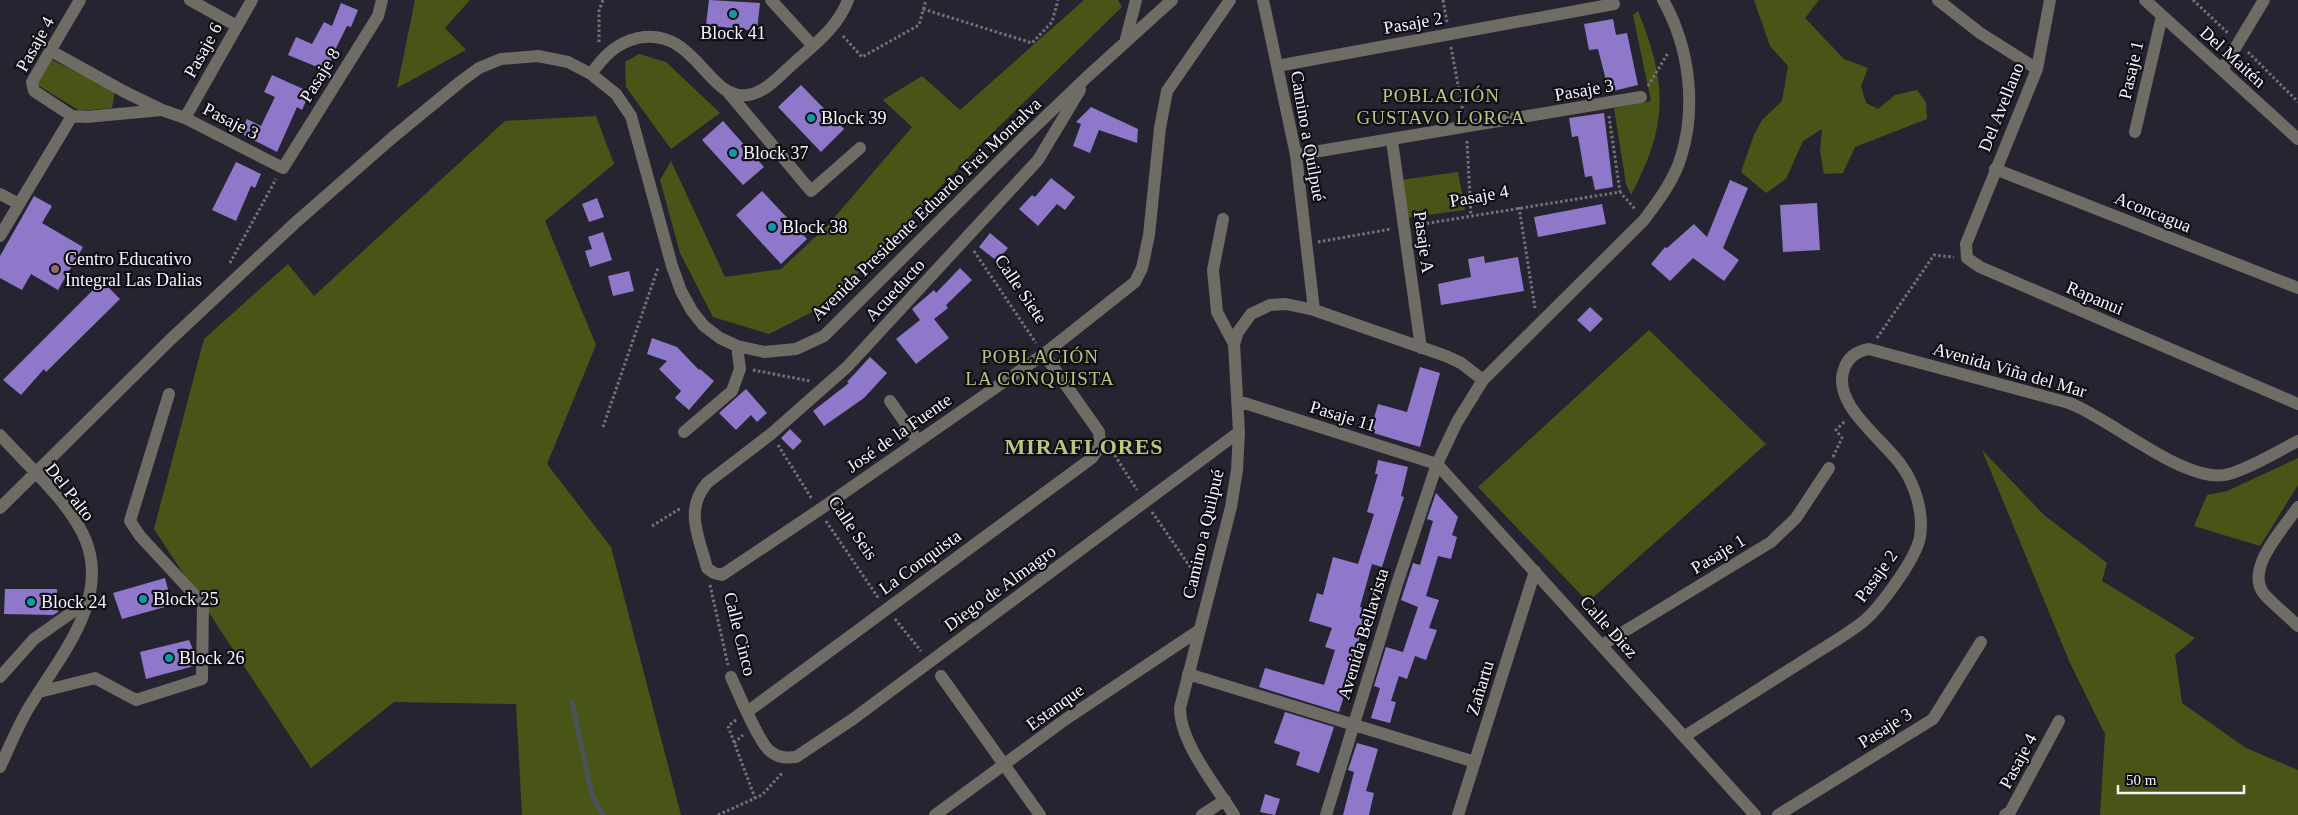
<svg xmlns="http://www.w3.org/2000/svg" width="2298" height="815" viewBox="0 0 2298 815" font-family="Georgia,serif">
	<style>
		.green { fill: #485516 }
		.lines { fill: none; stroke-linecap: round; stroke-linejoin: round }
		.stream { stroke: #4a5357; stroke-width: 5 }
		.building { fill: #8f77ca }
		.path { stroke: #75727e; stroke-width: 3; stroke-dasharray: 2.5 2.5; stroke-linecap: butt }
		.minor { stroke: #6f6b65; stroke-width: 12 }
		.culture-dot { fill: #0f9aa8; stroke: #0f0e14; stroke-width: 2 }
		.education-dot { fill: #8d6e63; stroke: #0f0e14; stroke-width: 2 }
		.labels { text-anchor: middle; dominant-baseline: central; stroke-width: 4.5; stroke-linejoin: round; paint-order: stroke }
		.street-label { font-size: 18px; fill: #f5f3fc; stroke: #0f0e14 }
		.poi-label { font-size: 18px; fill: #f5f3fc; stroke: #0f0e14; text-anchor: start }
		.neighbourhood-label { font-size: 19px; letter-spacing: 1px; fill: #b9c77c; stroke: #0f0e14 }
		.district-label { font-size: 22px; font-weight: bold; letter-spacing: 1px; fill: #b9c77c; stroke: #0f0e14 }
	</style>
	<rect width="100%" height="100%" fill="#272431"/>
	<path class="green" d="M415 0H470L445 28 466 50 397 88Z
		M1084 0H1118L1122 7 985 140 830 303 769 334 713 317 680 253 660 180 671 161 725 277 781 269 827 226 912 127 883 100 922 76 960 110Z
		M1754 0H1819L1805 18 1844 59 1868 68 1861 86 1866 103 1878 109 1895 95 1917 90 1926 102 1927 119 1855 147 1843 173 1824 174 1820 151 1822 129 1803 141 1786 179 1766 193 1741 172 1754 135 1762 120 1782 101 1788 66 1770 46Z
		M1638 11C1667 83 1669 124 1631 195L1626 184 1614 108 1651 101 1633 15Z
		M639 54 666 62 720 113 671 149 626 87 625 62Z
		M50 59 115 91 112 108 80 111 36 84Z
		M596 116 614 164 545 221 596 345 547 464 611 547 681 815H522L516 704 394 702 311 768 154 529 204 339 288 264 314 296 505 121Z
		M1458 172 1465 210 1405 218 1400 180Z
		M1649 330 1766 444 1588 602 1478 487Z
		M1982 450 2044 515 2107 563 2102 581 2195 638 2175 655 2182 703 2246 748 2298 770V815H2100L2105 734 2070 663Z
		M2298 458V485L2260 546 2194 526 2207 495 2227 491Z"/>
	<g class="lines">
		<path class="stream" d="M572 702 592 795 603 815"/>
	</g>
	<path class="building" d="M709 0 760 3 757 31 706 25Z
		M341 3 358 10 351 27 347 26 337 46 327 71 288 55 296 37 312 44 324 22 332 26Z
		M1613 19 1616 35 1627 33 1638 85 1609 92 1598 49 1589 50 1584 24Z
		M272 75 310 92 302 110 297 107 277 152 240 133 247 119 261 126 275 97 264 92Z
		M801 85 844 129 821 152 778 107Z
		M1091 107 1138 129 1137 143 1099 130 1090 153 1073 146 1081 124 1076 122Z
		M1604 113 1613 187 1595 190 1592 176 1585 177 1578 136 1572 137 1569 118Z
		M723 121 764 167 743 185 702 140Z
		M236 162 261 174 255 188 251 186 236 221 212 210Z
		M1051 178 1075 197 1065 210 1057 204 1038 226 1019 209 1032 195 1035 197Z
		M1730 180 1748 188 1723 248 1739 260 1724 281 1693 258 1670 281 1651 264 1665 247 1667 248 1694 224 1707 237Z
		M762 191 807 239 781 264 736 215Z
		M34 196 52 206 42 223 83 247 58 290 31 274 22 290 0 278V256Z
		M597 198 604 217 589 222 582 204Z
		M1817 203 1820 250 1783 252 1780 205Z
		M1602 204 1606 224 1538 237 1534 217Z
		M603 232 612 260 590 267 585 251 592 249 588 237Z
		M990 233 1008 248 997 261 979 247Z
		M1484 256 1485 263 1518 257 1524 291 1441 305 1438 284 1471 277 1468 259Z
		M960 268 972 280 946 305 948 308 934 319 949 338 916 364 896 339 920 320 912 309 934 290 936 293Z
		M629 271 634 291 613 296 608 276Z
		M102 281 120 299 46 372 44 369 21 395 3 380Z
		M1590 307 1603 319 1590 332 1577 320Z
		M652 338 677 347 699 370 700 369 714 381 689 410 675 398 681 391 659 369 667 361 647 354Z
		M870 357 887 373 864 398 824 426 813 411 849 383 847 382Z
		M1420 367 1440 373 1420 447 1370 432 1378 404 1407 412Z
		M746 389 767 413 757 422 751 415 736 430 719 413Z
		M790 429 802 441 793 450 781 438Z
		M1378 460 1408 467 1401 496 1404 497 1382 567 1372 564 1360 607 1369 609 1345 682 1348 683 1339 712 1259 687 1265 668 1324 685 1335 650 1325 647 1332 628 1309 621 1317 593 1323 595 1333 557 1358 564 1374 514 1367 512 1378 474H1375Z
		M1436 493 1458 517 1452 535 1457 537 1451 559 1438 556 1426 596 1439 600 1429 628 1437 630 1426 660 1415 656 1407 679 1399 676 1391 701 1396 702 1390 723 1371 718 1380 688 1374 686 1386 647 1403 652 1418 607 1401 600 1413 563 1420 565 1433 521 1427 519Z
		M165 578 172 605 122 619 113 593Z
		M5 589H57L58 612 53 615 4 614Z
		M189 640 194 652V666L146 679 140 652Z
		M1285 712 1334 727 1319 773 1296 765 1300 752 1274 743Z
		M1357 743 1378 749 1366 791 1374 793 1369 815H1343L1354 772 1348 770Z
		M1265 794 1280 799 1275 815 1260 812Z"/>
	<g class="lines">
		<path class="path" d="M1443 0 1447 22
			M2193 0 2229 34
			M923 9 1032 43 1052 22 1058 0
			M843 36 862 57 919 25 926 0
			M599 42V11L603 0
			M1451 47 1463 112
			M2248 52 2298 102
			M1648 86 1668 53
			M1609 116 1620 192
			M1467 141 1471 216
			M1519 207 1535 308
			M1417 225 1620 192 1635 209
			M1318 242 1391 229
			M974 251 1036 343
			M230 263 276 179
			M1877 338 1934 255 1954 257
			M753 370 810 381
			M603 427 658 268
			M778 445 812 499
			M1112 451 1137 490
			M1833 457 1842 438 1836 430 1845 421
			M1152 512 1198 578
			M826 521 879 599
			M652 526 681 508
			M710 585 728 665
			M895 619 921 651
			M736 720 728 726 755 798
			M734 743 743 735
			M718 815 762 795 783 772"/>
		<path class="minor" d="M80 0 32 82 34 91 72 116 86 117 162 110
			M190 0 237 26
			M771 0 813 46
			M1938 0 1980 33 2037 69
			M2050 0 2037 69 1966 244 1967 258 1980 267 2298 404
			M2145 0 2298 139
			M1125 43 1136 0
			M51 51 125 92 162 110 185 118 283 168 378 16 382 0
			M1277 66 1614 4
			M2222 70 2264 0
			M591 74C604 56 616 43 638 38 695 26 708 101 747 95 766 93 781 74 794 63 815 44 838 27 848 0
			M1080 90 1038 160 847 367 771 434 707 483C684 510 699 537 707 568L714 573 722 575 819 510 1044 354 1135 282 1142 268 1149 235 1160 128 1167 91 1230 0
			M727 91 811 191 860 148
			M185 118 252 0
			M2135 132 2162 16
			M1392 141 1421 348
			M1296 155 1641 97
			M1995 169 2298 288
			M0 194 19 204
			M1223 219 1213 270 1217 312 1234 344
			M0 236 72 116
			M1314 310 1446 356 1461 363 1483 380
			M890 401 918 441
			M1238 401 1437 464
			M684 432 732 391 740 369 737 346
			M0 435C27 465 71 503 86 541 110 602 57 660 28 709 17 728 9 748 0 767
			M1437 464 1755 815
			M2298 507C2284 528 2244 569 2264 594 2274 605 2287 615 2298 626
			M0 508 170 340 295 223 392 138 460 82 479 68 501 59 538 56 568 62 591 74 616 94 631 116 672 266 681 291 692 311 704 326 720 338 737 346 764 352 796 349 824 336 1018 143 1088 76 1172 0
			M1602 645 1771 542 1796 518 1829 468
			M1188 674 1475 762
			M941 676 1040 815
			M0 677 34 639 88 601
			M731 677C738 692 759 743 770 751 778 758 786 758 796 757L853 719 1239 432
			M39 692 95 678 136 700 202 679 203 604 140 536 130 521 169 394
			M747 712 1092 458 1100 446 1099 432 1044 354
			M1685 736C1723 712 1762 687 1800 663 1821 649 1844 637 1864 621 1881 606 1916 559 1920 537 1924 513 1915 484 1901 465 1883 439 1831 404 1844 369 1848 357 1857 351 1869 349L2069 403C2109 417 2188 487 2229 474 2253 467 2276 452 2298 441
			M935 815 1066 719 1198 631
			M1202 815 1225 800
			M1234 815C1216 786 1180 743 1180 708L1231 507 1237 470 1239 432 1234 344 1238 332 1251 314 1270 305 1286 304 1314 310 1296 155 1263 0
			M1326 815 1397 584 1437 464 1457 422 1483 380 1644 220C1659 200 1674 180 1681 157 1697 106 1689 46 1663 0
			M1458 815 1535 571
			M1778 815 1933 719 1981 642
			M2005 815 2010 812 2059 721"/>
	</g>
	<g class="culture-dot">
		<circle cx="733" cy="14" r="5"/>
		<circle cx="811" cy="118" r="5"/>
		<circle cx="733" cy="153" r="5"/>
		<circle cx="772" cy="227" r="5"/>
		<circle cx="143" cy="599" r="5"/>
		<circle cx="31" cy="602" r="5"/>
		<circle cx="169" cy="658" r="5"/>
	</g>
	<circle class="education-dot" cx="55" cy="269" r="5"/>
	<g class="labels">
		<g class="street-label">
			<text transform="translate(1413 23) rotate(-10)">Pasaje 2</text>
			<text transform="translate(35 44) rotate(-61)">Pasaje 4</text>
			<text transform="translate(203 50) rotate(-61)">Pasaje 6</text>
			<text transform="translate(2233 57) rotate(42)">Del Maitén</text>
			<text transform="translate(2131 70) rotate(-77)">Pasaje 1</text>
			<text transform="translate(320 75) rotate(-58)">Pasaje 8</text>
			<text transform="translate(1584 90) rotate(-10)">Pasaje 3</text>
			<text transform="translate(2001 107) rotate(-68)">Del Avellano</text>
			<text transform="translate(231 121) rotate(27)">Pasaje 3</text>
			<text transform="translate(1308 136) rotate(80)">Camino a Quilpué</text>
			<text transform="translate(1479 196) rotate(-10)">Pasaje 4</text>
			<text transform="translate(926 209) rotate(-44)">Avenida Presidente Eduardo Frei Montalva</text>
			<text transform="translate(2153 212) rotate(22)">Aconcagua</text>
			<text transform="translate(1424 242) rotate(82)">Pasaje A</text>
			<text transform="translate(1021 289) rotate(56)">Calle Siete</text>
			<text transform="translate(895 290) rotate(-47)">Acueducto</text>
			<text transform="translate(2095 298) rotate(23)">Rapanui</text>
			<text transform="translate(2010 370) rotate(16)">Avenida Viña del Mar</text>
			<text transform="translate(1343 416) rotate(17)">Pasaje 11</text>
			<text transform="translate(899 433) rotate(-35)">José de la Fuente</text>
			<text transform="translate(70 492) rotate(52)">Del Palto</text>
			<text transform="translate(853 528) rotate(56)">Calle Seis</text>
			<text transform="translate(1203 534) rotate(-77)">Camino a Quilpué</text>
			<text transform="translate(1718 554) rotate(-31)">Pasaje 1</text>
			<text transform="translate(920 562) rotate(-36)">La Conquista</text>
			<text transform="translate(1876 576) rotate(-54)">Pasaje 2</text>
			<text transform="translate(1000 588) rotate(-36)">Diego de Almagro</text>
			<text transform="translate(1609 627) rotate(48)">Calle Diez</text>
			<text transform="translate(740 634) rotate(76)">Calle Cinco</text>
			<text transform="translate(1363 634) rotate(-73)">Avenida Bellavista</text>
			<text transform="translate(1480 688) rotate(-73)">Zañartu</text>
			<text transform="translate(1055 707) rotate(-36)">Estanque</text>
			<text transform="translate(1885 728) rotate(-32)">Pasaje 3</text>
			<text transform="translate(2018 761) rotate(-62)">Pasaje 4</text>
		</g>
		<g class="poi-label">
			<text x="733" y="33" text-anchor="middle">Block 41</text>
			<text x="821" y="118">Block 39</text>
			<text x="743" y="153">Block 37</text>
			<text x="782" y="227">Block 38</text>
			<text x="65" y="259">Centro Educativo<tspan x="65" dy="21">Integral Las Dalias</tspan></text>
			<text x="153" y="599">Block 25</text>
			<text x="41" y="602">Block 24</text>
			<text x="179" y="658">Block 26</text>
		</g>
		<g class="neighbourhood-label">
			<text x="1441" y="95">POBLACIÓN<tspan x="1441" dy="22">GUSTAVO LORCA</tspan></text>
			<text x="1040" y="356">POBLACIÓN<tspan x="1040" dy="22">LA CONQUISTA</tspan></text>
		</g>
		<g class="district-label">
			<text x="1084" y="446">MIRAFLORES</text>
		</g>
	</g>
	<path d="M2118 785v8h126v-8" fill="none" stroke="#f5f3fc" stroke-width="2.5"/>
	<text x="2126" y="785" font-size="15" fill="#f5f3fc" stroke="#0f0e14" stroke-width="4" paint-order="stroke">50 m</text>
</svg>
